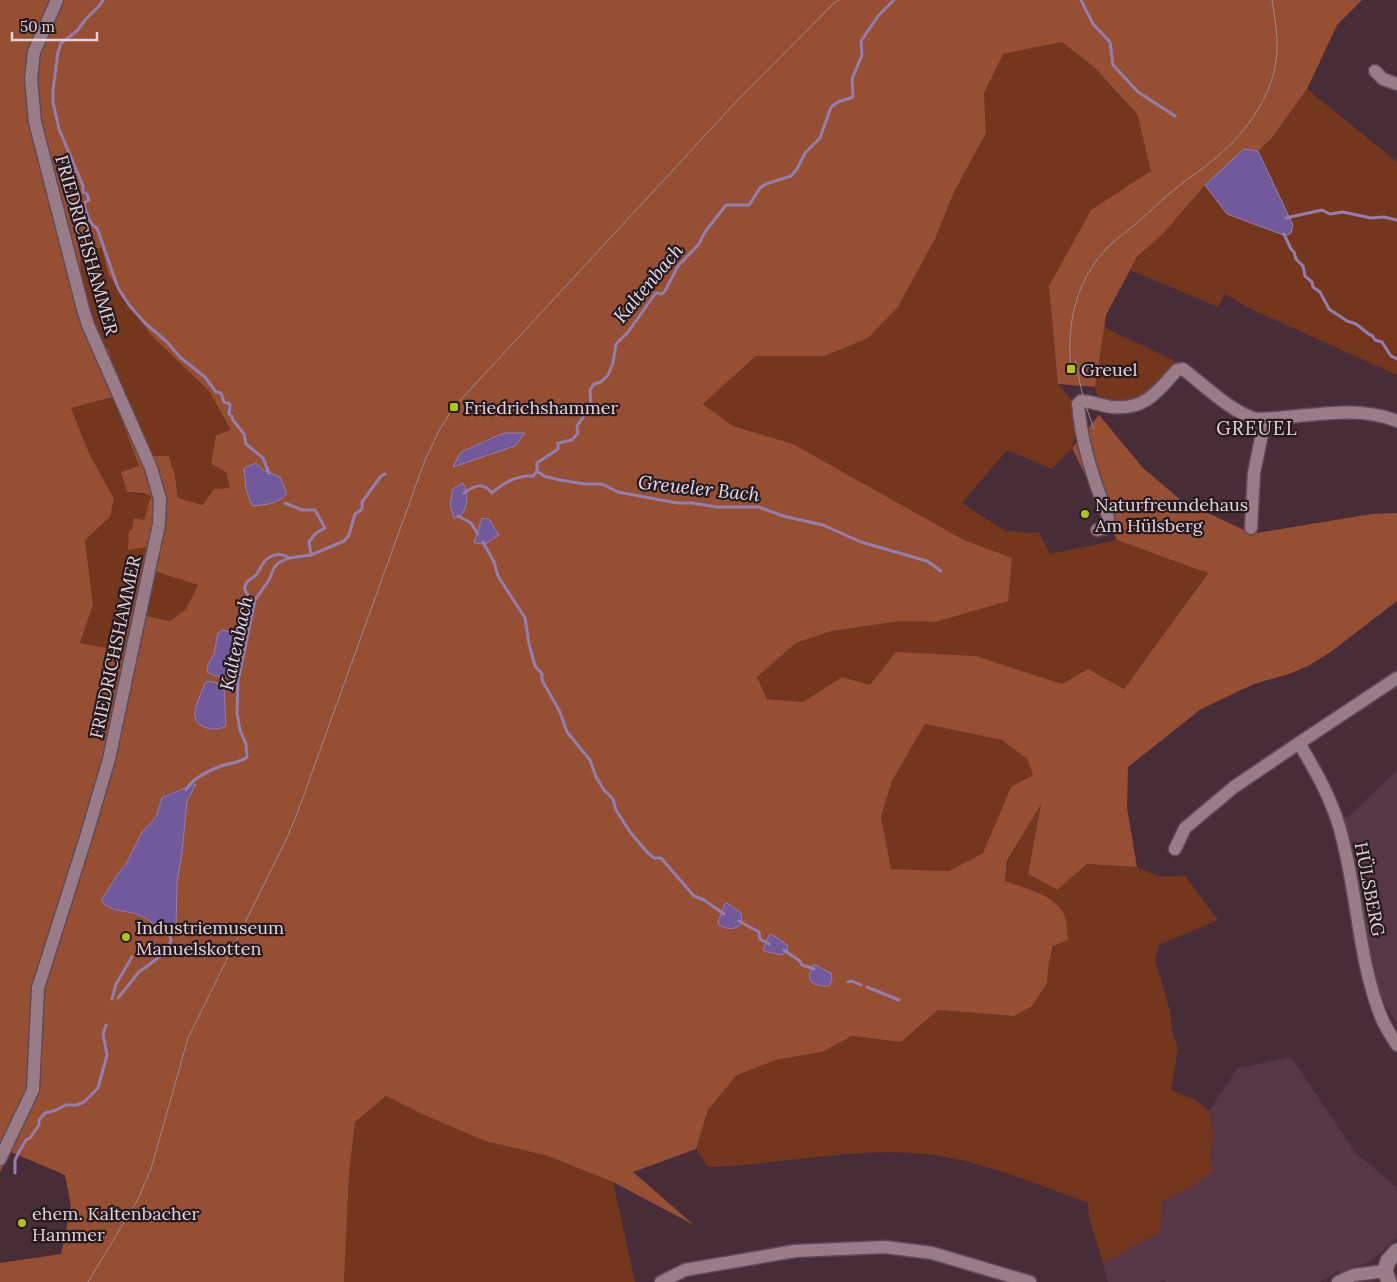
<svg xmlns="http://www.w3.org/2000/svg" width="1397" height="1282" viewBox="0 0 1397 1282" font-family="Lora,serif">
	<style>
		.built { fill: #573645 }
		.green { fill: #74361c }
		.forest { fill: #974f33; fill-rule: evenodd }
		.water { fill: #71599c; stroke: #947eaf }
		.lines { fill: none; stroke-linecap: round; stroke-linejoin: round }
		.stream { stroke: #947eaf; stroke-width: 3 }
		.minor-casing { stroke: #614a55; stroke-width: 15 }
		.tertiary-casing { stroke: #614a55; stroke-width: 18 }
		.minor { stroke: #9a7b88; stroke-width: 12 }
		.tertiary { stroke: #9a7b88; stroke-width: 15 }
		.tram { stroke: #9d8790; stroke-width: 1 }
		.poi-dot { fill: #acc612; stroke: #261a1f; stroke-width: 2 }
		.labels { text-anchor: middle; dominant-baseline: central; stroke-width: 4.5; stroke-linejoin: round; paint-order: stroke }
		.street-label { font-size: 18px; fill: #e5d3db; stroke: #261a1f }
		.poi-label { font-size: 18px; fill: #e5d3db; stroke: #261a1f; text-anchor: start }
		.water-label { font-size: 19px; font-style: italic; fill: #e2dcf0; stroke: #261a1f }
		.neighbourhood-label { font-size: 19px; letter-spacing: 1px; fill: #e5d3db; stroke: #261a1f }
	</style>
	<rect width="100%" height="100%" fill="#482d39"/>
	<path class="built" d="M1397 770V1025L1379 991 1368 948 1340 818 1349 816Z
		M1291 1057 1356 1153 1397 1188V1238L1372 1260 1342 1274 1339 1270 1320 1282H1166L1164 1280 1160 1282H1108L1103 1263 1159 1232 1162 1201 1194 1185 1210 1157 1214 1136 1209 1111 1238 1068Z"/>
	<path class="green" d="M1062 42 1095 68 1137 114 1151 172 1058 384 1072 401 1075 436 1072 448 1052 469 1007 450 962 503 1005 531 1039 533 1050 554 1117 540 1208 572 1124 689 1088 669 1062 684 976 656 870 685 842 677 803 702 767 699 757 677 796 643 832 631 901 621 935 622 1012 559 964 540 793 444 733 426 703 404 756 356H825L868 338 898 307 935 239 954 192 986 133 984 93 1003 53Z
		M1307 89 1397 162V375L1249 308 1225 294 1218 307 1130 270 1138 257 1163 234 1205 185 1222 208 1292 225 1258 151 1271 139Z
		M80 248H102L108 274 151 334 209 391 231 430 226 472 230 488 203 505 178 498 175 476 169 456H152L112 364 109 350 98 340 81 280Z
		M1104 327 1181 364 1155 391 1128 404 1099 401 1095 387Z
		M113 397 140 466 121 472 127 492 152 496 144 520 132 530H129L146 547 122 651 80 643 93 605 85 540 110 517 114 499 89 453 71 408Z
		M154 571 198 585 186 609 170 621 146 616Z
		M925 724 1002 740 1027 759 1033 775 1011 788 983 853 949 871 891 869 881 818 892 781Z
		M1041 803 1028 874 1056 890 1087 864 1137 867 1160 877 1185 876 1218 920 1159 945 1155 960 1170 1011 1172 1031 1178 1048 1171 1090 1195 1100 1209 1111 1214 1136 1210 1157 1213 1171 1194 1185 1162 1201 1160 1232 1103 1263 1089 1217 1088 1203C1043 1187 998 1167 951 1158 874 1142 786 1165 708 1167L696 1149 708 1110 737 1075 776 1060 822 1052 852 1036 901 1042 938 1010 1014 1016 1047 983C1048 959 1056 940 1066 919L1056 903 1036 891 1005 882 1008 861Z
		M386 1096 422 1114 485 1141 548 1156 613 1182 635 1282H344L349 1174 355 1122Z"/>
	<path class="forest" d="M0 0H1362L1337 25 1307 89 1271 139 1258 151 1244 150 1205 185 1163 234 1137 257 1106 315 1095 387 1058 384 1049 286 1091 210 1151 171 1137 114 1095 68 1062 42 1003 54 984 93 986 133 954 192 935 239 898 307 868 338 825 356H756L703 404 733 426 793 444 964 540 1012 558 1008 601 935 622 901 621 832 631 796 643 757 677 767 699 803 702 842 677 870 685 896 652 976 656 1062 684 1088 669 1124 689 1208 573 1117 540 1072 448 1099 415 1143 468 1182 501 1244 530 1257 533 1372 514 1397 513V601L1332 651 1308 666 1289 674 1254 684 1201 709 1128 767 1127 808 1137 867 1087 864 1057 890 1028 874 1041 804 1007 861 1005 881C1027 889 1059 895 1066 920 1067 927 1067 934 1068 940L1053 946 1048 969 1047 983 1032 1006 1014 1016 938 1010 901 1042 852 1036 822 1052 776 1060 737 1075 708 1110 696 1149 633 1172 694 1225 613 1182 548 1156 485 1141 422 1114 386 1096 355 1122 349 1174 344 1282H0V1263L61 1254 71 1206 65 1175 11 1152 0 1172ZM80 248H102L108 274 151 335 209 391 231 430 216 435 211 464 226 472 230 488 214 489 203 505 178 498 175 476 169 456H151L112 364 109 350 98 340 81 280ZM113 397 139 466 121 472 127 492 142 493 151 496 144 520 134 518 132 530H129L128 550 146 547 122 651 80 643 93 605 85 540 110 517 114 499 89 453 71 408ZM489 438 515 446 454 466 461 452 479 445ZM154 571 198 585 186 609 170 621 146 616ZM925 724 1002 740 1027 759 1033 775 1011 787 983 853 949 871 891 869 881 817 892 781ZM196 785 187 801 186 811 182 853 177 882 176 929 168 936 143 916 112 909 117 875 126 864 142 832 151 823 157 815 162 797 167 794Z"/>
	<path class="water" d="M1244 149 1258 151 1293 225 1291 233 1286 236 1227 214 1205 185Z
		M505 433H525L515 446 453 467 461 452C476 446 489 438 505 433Z
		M256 463 263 470 280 477 287 494C277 504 265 505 252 506L246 489 244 468Z
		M463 483C469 494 468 507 460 517L454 518 450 504 453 489Z
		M482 518 489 519 499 535 485 544 474 543Z
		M222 630 238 633 239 636 231 671 228 675C221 678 214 676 207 672L208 665 214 654 218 633Z
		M208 681 222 684 224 686 226 726C220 729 214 730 207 728 184 722 200 698 205 683Z
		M196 784 187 801 186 811 182 853 177 882 176 929 173 934 169 936C160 930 152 921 142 916 129 910 111 913 101 901L117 875 126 864 142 832 151 823 157 815 162 797Z
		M727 903 741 913 742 923C736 930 727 930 719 925L718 922 725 904Z
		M771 934 786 944 788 946 787 951 782 955 763 951 769 935Z
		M813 965H815L831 973 832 981 829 986C814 986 804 983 813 965Z"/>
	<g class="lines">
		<path class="stream" d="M103 0 100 5 85 20 77 31 61 43 58 52 53 90V102L59 129 83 186V192L87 194 89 200 84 203C86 212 89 224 97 228L118 288 129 305 144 322 167 342 181 358 205 377 216 392 221 393 224 402 230 404 229 414 232 416 233 420 244 434 246 444 263 458 269 473
			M1081 0 1093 24 1110 42 1113 65 1138 92 1175 116
			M1286 218 1322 210 1330 214 1343 212 1371 218 1384 217 1397 220
			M1284 234 1291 249 1294 252 1296 259 1303 266 1305 276 1312 282 1313 287 1320 292 1329 309 1347 321 1356 324 1370 335H1372L1375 340 1382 342 1391 356 1397 359
			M537 471 544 476 560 480 584 484H602L618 492 677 503H692L717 507H759L783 516 823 525 861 542 927 561 941 571
			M464 493C475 485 483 482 492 493 503 483 518 475 533 476L537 471V463L558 449V443L572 440 578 433 577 426 591 406 590 390 594 384 601 382 608 375 613 363 616 344 628 332 655 294 656 293 662 294 665 291 678 266 699 244 705 232 726 205H749L760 188 766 184 791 176 797 169 805 153 820 138 831 107 838 102 853 97 852 79 862 55 861 41 878 16 894 0
			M285 503 302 510H315L325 528 316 533 309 542 311 555
			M458 516 471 523 478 534
			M483 542 494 562 498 576 525 618 529 644 535 666 542 674V680L560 712 567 732 590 760 596 777 604 790 613 799 616 810 630 832 647 852 654 858H661L694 896 704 900 724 914
			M254 602C251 598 243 592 245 586 246 580 253 578 256 575 259 572 260 568 262 565 268 555 280 551 289 558
			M186 790C191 779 210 770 221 766 230 763 240 763 247 757L246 744 240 730 237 713 238 681 255 600 269 580 274 568 278 563 289 558 311 555 344 541 349 535 355 514 362 509V502L381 476 385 474
			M739 921 759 932 760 939 769 944
			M784 950 800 961 802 965 814 969
			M848 982 852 981 861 985
			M867 987 899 1000
			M118 998 139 972 162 955 171 941 170 935
			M112 999 116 984 132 957
			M15 1173V1160L19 1152 26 1140 30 1138 39 1125V1120L45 1113 54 1111 66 1105H77L84 1102 98 1088 107 1055 103 1034 106 1025"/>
		<g class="minor-casing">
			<path id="minor" d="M1375 71 1383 79 1397 84
				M1251 528 1254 473 1265 419
				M1097 530 1106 528C1111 518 1105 507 1101 498 1089 467 1081 437 1078 404L1081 401C1091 401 1102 406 1112 407 1146 410 1157 392 1177 370L1183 369C1204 385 1231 412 1256 419 1301 419 1354 403 1397 421
				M1397 678 1299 743C1315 770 1330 796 1339 826 1358 889 1357 958 1382 1019 1386 1028 1392 1037 1397 1045
				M1175 849 1185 828 1234 787 1299 743
				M0 1159 33 1090 38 988 86 837 109 759 159 524 160 499 151 468 88 325 83 309 35 122 31 79 34 52 57 0
				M661 1282 685 1270 795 1251 885 1247 932 1253 1030 1282
				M1338 1282 1354 1275 1385 1271"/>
		</g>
		<g class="tertiary-casing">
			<path id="tertiary" d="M1389 1282 1385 1271 1388 1261 1397 1251"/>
		</g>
		<use href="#minor" class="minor"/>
		<use href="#tertiary" class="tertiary"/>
		<path class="tram" d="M1075 360 1084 401 1094 429
			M1071 369C1066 324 1076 279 1109 246 1118 237 1129 230 1138 222 1151 211 1162 199 1175 189 1187 179 1200 171 1212 161 1243 136 1270 101 1276 61 1279 41 1275 19 1272 0
			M88 1282 138 1199 151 1169 188 1038 285 842 297 814 425 460 440 429 454 407 735 103 833 4 839 0"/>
	</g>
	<g class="poi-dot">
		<rect x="1066" y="364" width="10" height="10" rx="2.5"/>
		<rect x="449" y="402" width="10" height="10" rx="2.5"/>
		<circle cx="1085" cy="514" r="5"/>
		<circle cx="126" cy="937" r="5"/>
		<circle cx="22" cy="1223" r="5"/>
	</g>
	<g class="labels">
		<g class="street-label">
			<text transform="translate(87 245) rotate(74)">FRIEDRICHSHAMMER</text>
			<text transform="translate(115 647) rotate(-78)">FRIEDRICHSHAMMER</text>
			<text transform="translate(1370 889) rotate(79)">HÜLSBERG</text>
		</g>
		<g class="poi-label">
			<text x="1081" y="369">Greuel</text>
			<text x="464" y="407">Friedrichshammer</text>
			<text x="1095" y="504">Naturfreundehaus<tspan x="1095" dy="21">Am Hülsberg</tspan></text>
			<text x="136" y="927">Industriemuseum<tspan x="136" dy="21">Manuelskotten</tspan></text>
			<text x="32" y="1213">ehem. Kaltenbacher<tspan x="32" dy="21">Hammer</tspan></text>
		</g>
		<g class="water-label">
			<text transform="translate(648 283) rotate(-50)">Kaltenbach</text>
			<text transform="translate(699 488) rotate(6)">Greueler Bach</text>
			<text transform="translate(236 643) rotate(-78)">Kaltenbach</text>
		</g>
		<g class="neighbourhood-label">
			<text x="1257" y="428">GREUEL</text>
		</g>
	</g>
	<path d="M12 32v8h85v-8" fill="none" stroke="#e5d3db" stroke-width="2.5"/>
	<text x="20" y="32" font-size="15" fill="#e5d3db" stroke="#261a1f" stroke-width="4" paint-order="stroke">50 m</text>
</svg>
